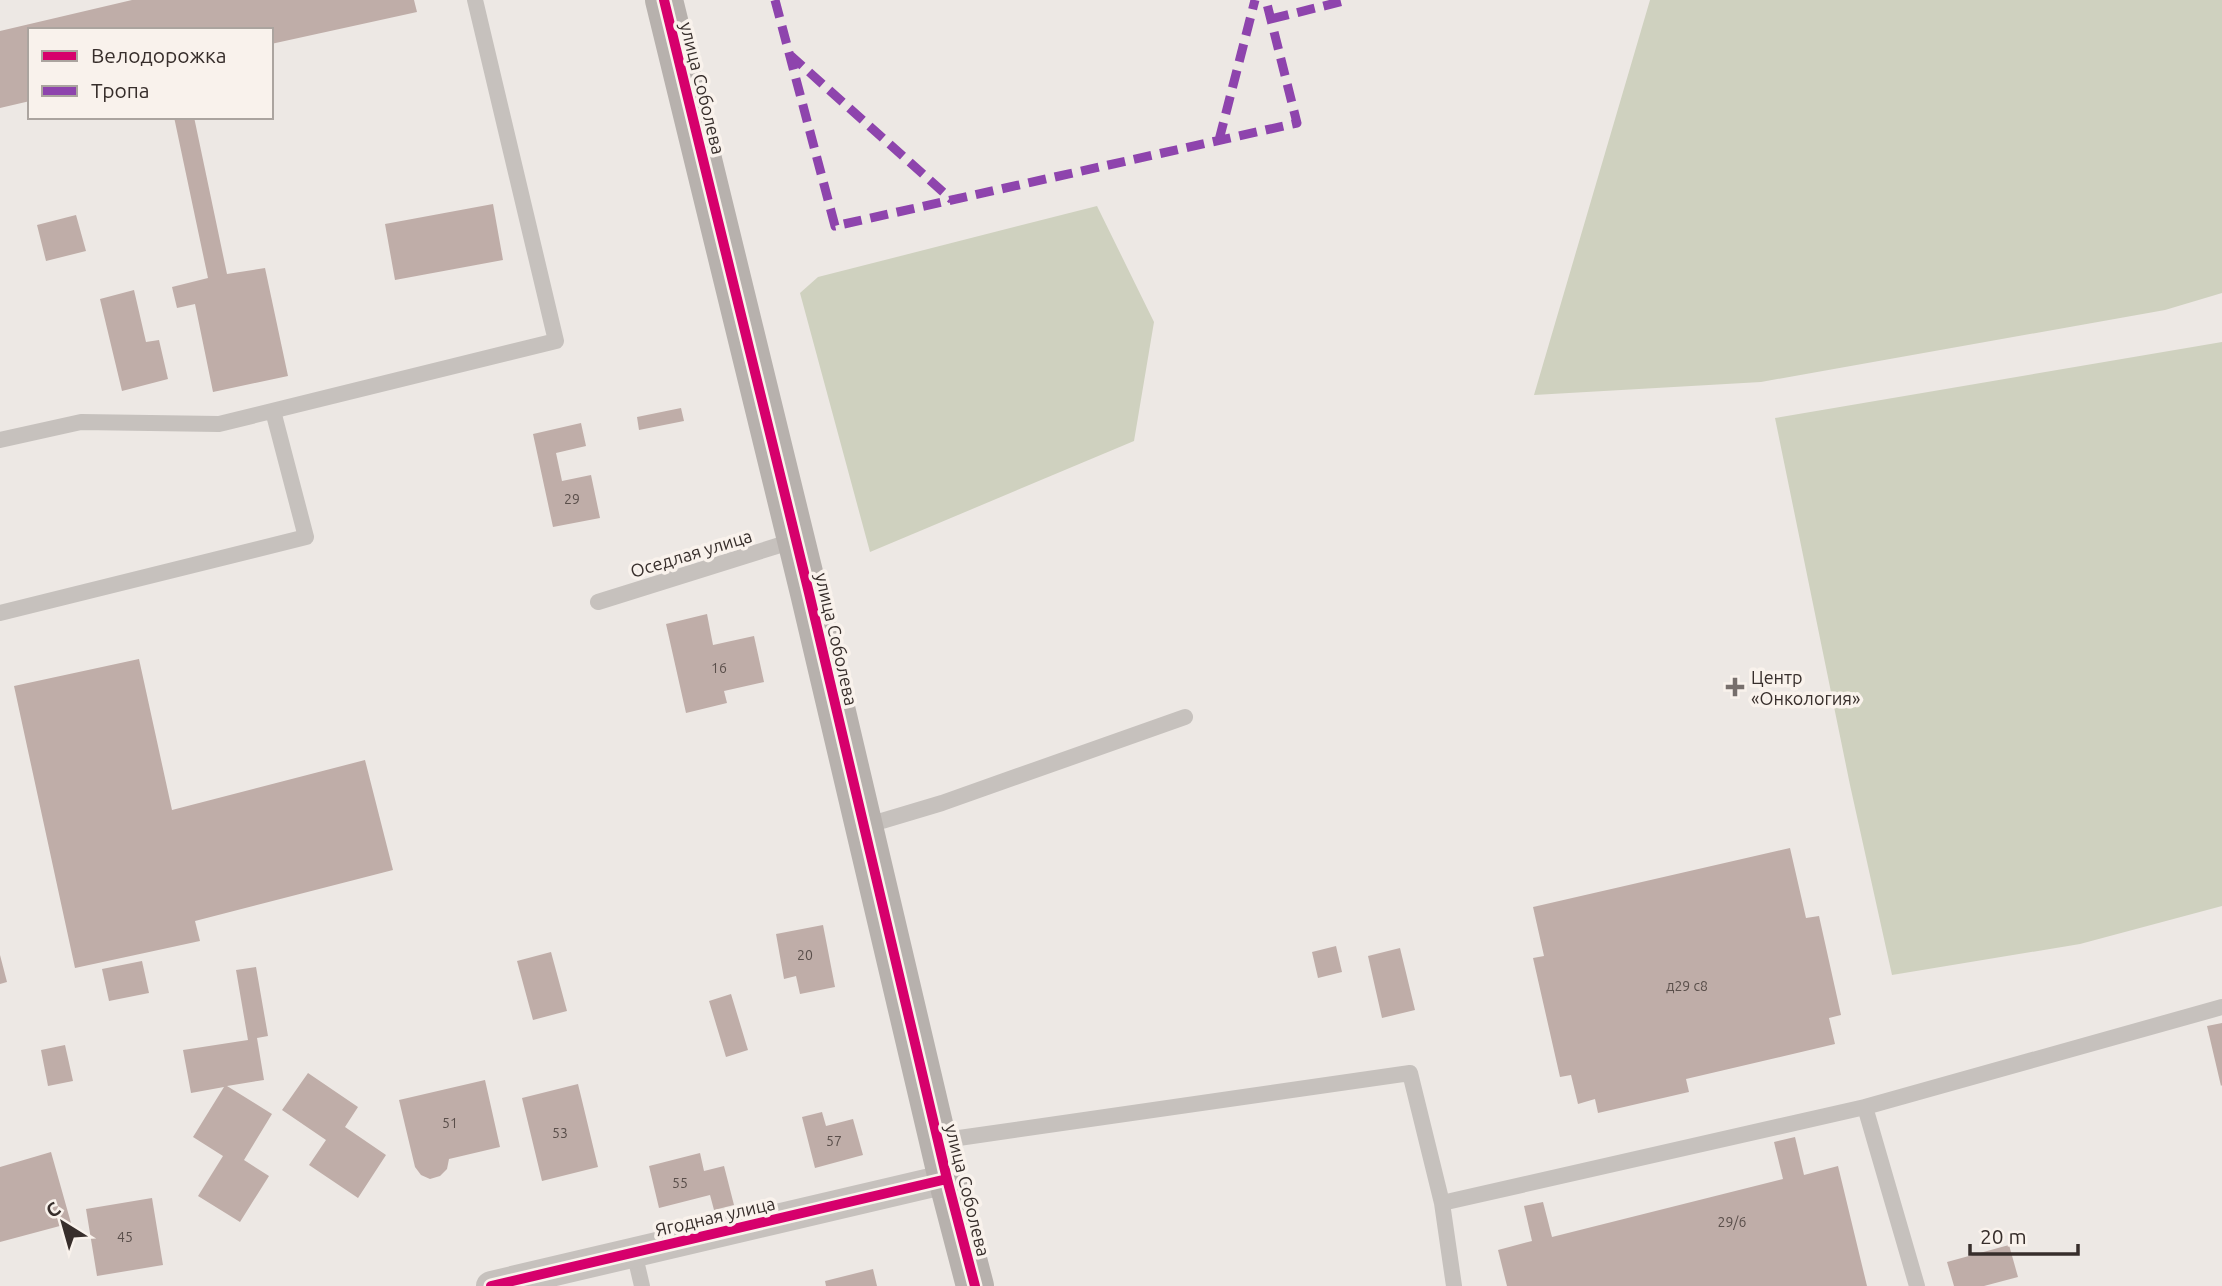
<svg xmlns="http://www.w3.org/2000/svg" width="2222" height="1286" viewBox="0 0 2222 1286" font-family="Ubuntu,sans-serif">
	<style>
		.green { fill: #cfd1bf }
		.building { fill: #bfada8 }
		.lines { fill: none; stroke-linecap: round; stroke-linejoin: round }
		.lane { stroke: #c6c1bd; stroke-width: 16 }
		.street { stroke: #c6c1bd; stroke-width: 30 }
		.secondary { stroke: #b7b1ad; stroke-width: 38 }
		.quiet { stroke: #8e44ad; stroke-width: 9; stroke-dasharray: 18 9; stroke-linecap: butt }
		.cycleway-casing { stroke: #f9f2ec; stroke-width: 15 }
		.cycleway { stroke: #d6006c; stroke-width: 10 }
		.poi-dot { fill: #776f6c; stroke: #f9f2ec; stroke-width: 2.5 }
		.labels { text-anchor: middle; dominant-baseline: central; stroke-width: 7; stroke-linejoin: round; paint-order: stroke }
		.number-label { font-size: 14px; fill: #594e4a }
		.street-label { font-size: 18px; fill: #372e2b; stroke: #f9f2ec }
		.poi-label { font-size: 18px; fill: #372e2b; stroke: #f9f2ec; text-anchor: start }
	</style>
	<rect width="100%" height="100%" fill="#ede8e4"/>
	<path class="green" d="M1650 0H2222V293L2165 310 1761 382 1534 395Z
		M1097 206 1154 322 1134 441 870 552 800 293 818 277Z
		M2222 342V906L2080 944 1892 975 1850 785 1775 418Z"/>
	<path class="building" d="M132 0H414L417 12 271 44V30H30V101L0 108V31Z
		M174 117H194L227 274 265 268 288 376 213 392 195 304 177 308 172 287 208 278Z
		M493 204 503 260 395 280 385 224Z
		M76 215 86 251 46 261 37 225Z
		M134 290 146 342 159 340 168 379 122 391 100 299Z
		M681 408 684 421 639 430 637 417Z
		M581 423 586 446 556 453 562 481 591 475 600 518 553 527 533 434Z
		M707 614 713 645 754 636 764 682 724 691 727 703 686 713 666 624Z
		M139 659 172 810 365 760 393 870 195 921 200 941 75 968 14 686Z
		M1790 848 1806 918 1819 916 1841 1015 1829 1018 1835 1044 1686 1079 1689 1092 1598 1113 1595 1099 1578 1104 1571 1075 1560 1077 1533 958 1544 956 1533 907Z
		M823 925 835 987 800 994 796 976 784 979 776 934Z
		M1336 946 1342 972 1318 978 1312 952Z
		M1400 948 1415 1010 1382 1018 1368 956Z
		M551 952 567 1011 533 1020 517 961Z
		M0 955 7 982 0 984Z
		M142 961 149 993 109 1001 102 969Z
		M256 967 268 1036 257 1038 264 1080 227 1086 272 1114 244 1160 269 1176 240 1222 198 1196 223 1156 193 1137 224 1087 191 1093 183 1050 248 1040 236 970Z
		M731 994 748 1050 726 1057 709 1001Z
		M2222 1023V1085L2221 1086 2207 1026Z
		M65 1045 73 1081 48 1086 41 1050Z
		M308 1073 358 1107 345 1127 386 1155 358 1198 309 1165 326 1140 282 1110Z
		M485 1080 500 1147 449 1159 447 1169 440 1176 430 1179 421 1175 415 1167 399 1100Z
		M578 1084 598 1167 542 1181 522 1098Z
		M822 1112 826 1126 853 1119 863 1155 815 1168 802 1117Z
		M1795 1137 1804 1175 1838 1166 1867 1286H1507L1498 1250 1532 1241 1524 1206 1543 1202 1552 1237 1783 1179 1774 1142Z
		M51 1152 71 1223 0 1242V1167Z
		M700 1153 704 1171 724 1166 734 1205 714 1210 710 1195 659 1208 649 1166Z
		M152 1198 163 1265 97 1276 86 1209Z
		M2009 1245 2018 1277 1984 1286H1954L1947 1262Z
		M873 1269 877 1286H826L825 1281Z"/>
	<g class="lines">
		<path class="lane" d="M0 440 81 422 219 424 556 341 475 0
			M598 602 796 540
			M0 613 306 537 273 411
			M865 826 942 803 1185 717
			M1865 1107 1917 1286
			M938 1141 1410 1073 1442 1203 1454 1286
			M1442 1203 1865 1107 2222 1007
			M634 1252 642 1286"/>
		<path class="street" d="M491 1286 947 1179"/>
		<path class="secondary" d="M664 0 809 593 947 1179 975 1286"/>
		<path class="quiet" d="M775 0 835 226 1297 123 1266 0
			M1271 19 1348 0
			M789 54 952 200
			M1219 140 1255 0"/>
		<g class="cycleway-casing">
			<path id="cycleway" d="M664 0 809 593 947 1179 975 1286
				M491 1286 947 1179"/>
		</g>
		<use href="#cycleway" class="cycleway"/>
	</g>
	<path class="poi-dot" d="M1731.5 676.5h7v7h7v7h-7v7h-7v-7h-7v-7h7z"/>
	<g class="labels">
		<g class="number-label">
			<text x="572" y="499">29</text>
			<text x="719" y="668">16</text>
			<text x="805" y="955">20</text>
			<text x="1687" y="986">д29 с8</text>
			<text x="450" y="1123">51</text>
			<text x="560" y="1133">53</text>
			<text x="834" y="1141">57</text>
			<text x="680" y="1183">55</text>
			<text x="1732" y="1222">29/6</text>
			<text x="125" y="1237">45</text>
		</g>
		<g class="street-label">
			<text transform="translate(703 88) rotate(76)">улица Соболева</text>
			<text transform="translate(691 553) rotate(-17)">Оседлая улица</text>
			<text transform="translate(837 639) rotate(77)">улица Соболева</text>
			<text transform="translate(968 1190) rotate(76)">улица Соболева</text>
			<text transform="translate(715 1216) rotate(-13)">Ягодная улица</text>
		</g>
		<g class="poi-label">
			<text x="1751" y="677">Центр<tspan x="1751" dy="21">«Онкология»</tspan></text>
		</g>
	</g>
	<rect x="28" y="28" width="245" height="91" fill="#f9f2ec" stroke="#aba49f" stroke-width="2"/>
	<rect x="42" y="51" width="35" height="10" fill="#d6006c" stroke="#aba49f" stroke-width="2"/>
	<text x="91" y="63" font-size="21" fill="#372e2b">Велодорожка</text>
	<rect x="42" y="86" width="35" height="10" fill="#8e44ad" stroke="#aba49f" stroke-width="2"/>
	<text x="91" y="98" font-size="21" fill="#372e2b">Тропа</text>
	<g transform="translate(63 1223) rotate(323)" stroke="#f9f2ec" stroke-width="5" paint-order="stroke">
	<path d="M0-5L12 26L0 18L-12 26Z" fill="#372e2b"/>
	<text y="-10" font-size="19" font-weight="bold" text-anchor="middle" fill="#372e2b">С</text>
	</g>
	<path d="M1970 1244v10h108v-10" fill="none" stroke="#372e2b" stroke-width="3.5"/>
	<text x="1980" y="1244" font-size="21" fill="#372e2b" stroke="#f9f2ec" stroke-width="5" paint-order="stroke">20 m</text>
</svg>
